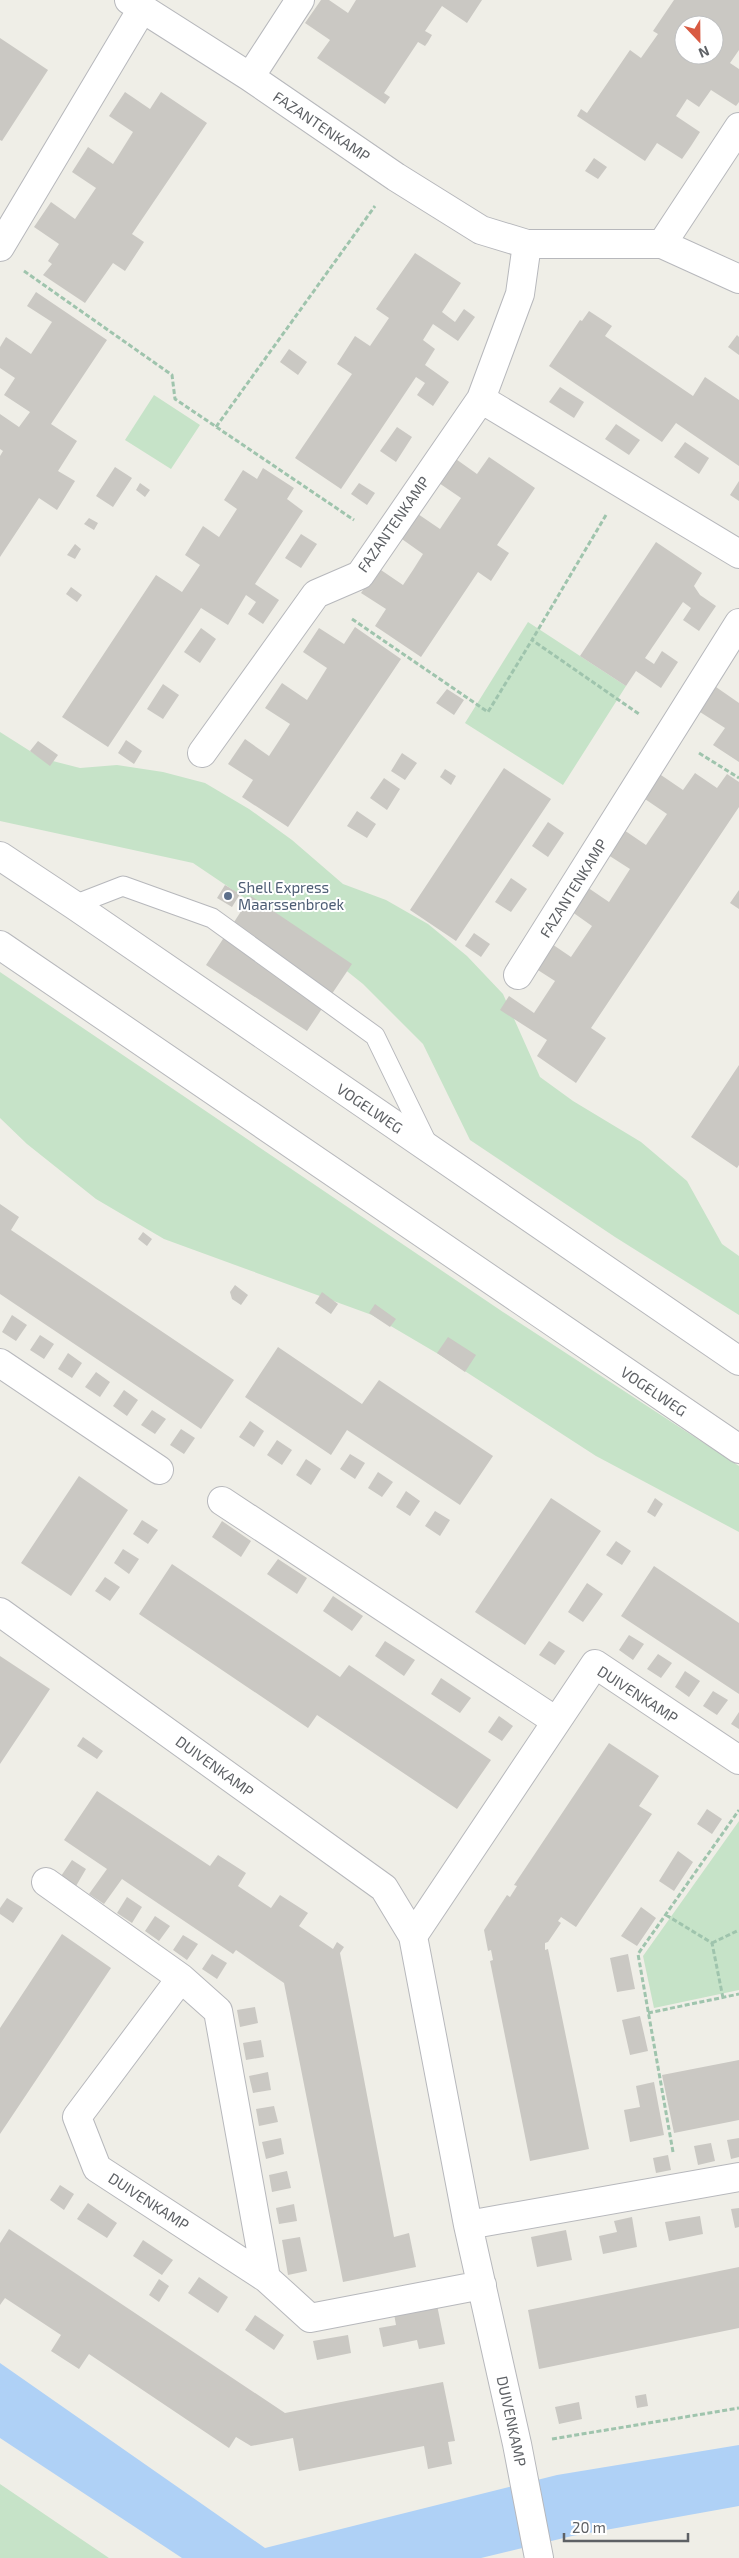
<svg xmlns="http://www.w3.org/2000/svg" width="739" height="2558" viewBox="0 0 739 2558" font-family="'Exo 2',sans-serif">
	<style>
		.green { fill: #c6e3c8 }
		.water { fill: #afd1f6 }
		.building { fill: #cac8c3; fill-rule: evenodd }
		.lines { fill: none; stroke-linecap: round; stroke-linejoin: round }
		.service-casing { stroke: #b7b8bc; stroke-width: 21 }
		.minor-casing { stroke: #b7b8bc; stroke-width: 30 }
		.tertiary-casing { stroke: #b7b8bc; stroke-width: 30 }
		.path { stroke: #9fc4ad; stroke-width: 3; stroke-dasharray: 5 2.5; stroke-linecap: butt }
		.service { stroke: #fff; stroke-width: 19 }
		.minor { stroke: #fff; stroke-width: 28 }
		.tertiary { stroke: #fff; stroke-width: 28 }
		.service-dot { fill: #5c6f8a; stroke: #fff; stroke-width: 2 }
		.labels { text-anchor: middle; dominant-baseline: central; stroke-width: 4; stroke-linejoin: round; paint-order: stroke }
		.street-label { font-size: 15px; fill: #5e6165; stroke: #fff }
		.service-label { font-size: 15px; fill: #4e5e75; stroke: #fff; text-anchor: start }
	</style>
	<rect width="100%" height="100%" fill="#efeee7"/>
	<path class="green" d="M154 395 200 425 171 469 125 440Z
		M528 622 626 686 563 785 465 723Z
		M0 732 41 758 80 768 117 765 163 772 205 783 249 809 292 840 343 884 386 900 428 924 467 956 503 994 540 1077 573 1101 641 1142 687 1181 722 1244 739 1256V1315L615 1237 470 1140 423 1044 363 984 313 944 193 863 0 821Z
		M0 972 503 1312 739 1466V1532L596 1456 440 1355 372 1315 164 1239 96 1199 27 1144 0 1118Z
		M739 1821V1990L654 2008 643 1956Z
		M0 2484 109 2558H0Z"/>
	<path class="water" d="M0 2363 265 2548 557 2475 739 2445V2506L572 2536 481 2558H182L0 2438Z"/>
	<path class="building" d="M321 0H329L348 13 356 0H482L467 23 442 6 425 31 432 35 428 42 425 46 418 42 384 93 390 97 385 104 317 58 330 40 305 23Z
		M674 0H739V50L730 63 739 69V102L736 106 711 90 699 107 687 99 676 116 700 132 691 146 682 159 657 143 645 161 577 116 581 109 587 113 630 50 641 58 658 34 653 31ZM684 25H714V55H684Z
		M0 38 48 70 2 141 0 140Z
		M125 92 150 109 161 92 207 123 132 234 144 242 125 271 113 263 85 303 43 275 52 264 48 261 59 244 34 227 51 202 75 219 96 188 72 172 88 147 113 164 133 132 109 116Z
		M594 158 607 167 598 179 585 171Z
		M415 253 461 283 442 312 455 322 464 309 475 317 458 341 433 324 423 340 435 349 425 365 449 382 433 406 417 395 425 383 416 377 341 489 295 458 352 374 337 364 355 336 370 346 389 318 376 309Z
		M36 292 107 340 51 424 77 441 58 471 75 481 57 510 39 498 0 557V456L3 451 0 449V414L19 427 30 412 4 395 15 378 0 368V347L6 337 31 354 52 322 27 306Z
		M589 311 612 326 605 336 693 396 705 377 739 400V466L676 423 662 442 549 366 580 320 582 321Z
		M737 335 739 337V355L728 347Z
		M289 349 307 362 298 375 280 362Z
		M560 387 584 402 574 418 549 402Z
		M616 424 640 440 629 455 605 439Z
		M397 427 412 437 396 462 380 451Z
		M685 442 709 458 699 474 674 457Z
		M453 457 477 474 489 457 535 488 497 545 509 553 491 581 478 572 421 657 375 626 386 609 361 593 378 568 403 585 413 570 423 554 399 537 415 512 440 529 461 498 436 481Z
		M115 467 132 478 113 507 96 496Z
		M263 468 294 488 287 499 303 511 255 584 279 600 263 624 248 614 256 602 246 595 228 625 201 608 108 747 62 717 156 575 182 592 200 565 185 555 203 526 219 537 237 509 224 500 243 470 257 479Z
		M739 481V501L730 495Z
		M140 483 150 490 145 497 136 490Z
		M359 483 375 493 367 505 351 494Z
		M89 518 98 523 94 530 84 524Z
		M301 534 317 544 301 568 285 558Z
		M656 542 702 573 694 586 700 595 716 606 699 631 683 620 691 608 683 602 645 658 654 664 662 651 678 662 661 688 636 671 626 686 580 656Z
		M75 544 81 549 75 559 67 555Z
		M71 587 82 595 77 602 66 594Z
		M355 627 401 659 288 827 242 797 253 780 228 764 245 739 269 756 290 724 265 708 282 683 307 700 327 668 303 652 319 628 344 644Z
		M201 628 216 639 200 663 184 652Z
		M163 684 179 695 163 719 147 709Z
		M716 687 739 703V762L713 745 725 728 700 712Z
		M447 689 464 700 454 715 436 703Z
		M126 740 142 751 134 764 118 753Z
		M38 741 58 755 50 766 30 751Z
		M402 753 417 763 405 780 391 771Z
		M504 768 551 799 456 941 410 910Z
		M445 769 456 776 451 785 440 777Z
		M658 773 683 790 695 773 717 788 727 774 739 782V807L591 1028 606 1038 576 1083 537 1056 547 1040 500 1010 509 996 534 1013 555 981 530 965 546 940 571 957 592 926 568 909 584 885 609 902 630 869 605 853 621 828 646 845 667 814 642 797Z
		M384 778 400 789 387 810 370 798Z
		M357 811 376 824 367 838 347 826Z
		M548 822 564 833 548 857 532 846Z
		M511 878 527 889 511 912 495 902Z
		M225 885 240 894 232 907 217 898Z
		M739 890V909L730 903Z
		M251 896 352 964 307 1031 206 965Z
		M474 933 490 944 481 957 465 946Z
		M739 1065V1165L737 1168 691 1137Z
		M0 1204 19 1217 11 1230 234 1380 201 1429 0 1294Z
		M143 1232 152 1239 147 1246 138 1239Z
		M235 1285 248 1295 241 1305 232 1299 230 1292Z
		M322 1292 338 1304 331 1314 315 1303Z
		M375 1304 396 1319 390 1327 369 1313Z
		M12 1315 27 1325 16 1341 2 1332Z
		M40 1335 54 1344 44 1359 30 1350Z
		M448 1337 476 1355 465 1372 437 1353Z
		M278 1347 362 1404 379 1380 493 1456 460 1505 347 1430 331 1455 245 1397Z
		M68 1353 82 1363 72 1378 58 1369Z
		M96 1372 110 1382 100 1397 85 1387Z
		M124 1390 138 1400 127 1416 113 1406Z
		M152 1410 166 1419 155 1434 141 1425Z
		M250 1421 264 1431 254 1447 239 1437Z
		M181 1429 195 1438 184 1454 170 1445Z
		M277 1440 292 1450 282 1465 267 1455Z
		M350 1454 365 1463 355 1479 340 1469Z
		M306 1459 321 1469 311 1485 296 1475Z
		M378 1472 393 1482 382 1497 368 1488Z
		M79 1476 128 1510 71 1596 21 1563Z
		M406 1491 420 1501 410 1516 396 1507Z
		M551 1498 601 1531 525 1645 475 1612Z
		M655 1498 663 1504 655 1517 647 1512Z
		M435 1511 450 1520 440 1536 425 1526Z
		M142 1520 158 1530 148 1544 133 1534Z
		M222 1521 251 1541 241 1557 212 1537Z
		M616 1541 631 1551 622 1565 606 1555Z
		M123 1549 139 1559 129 1574 114 1563Z
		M278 1559 307 1578 297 1594 267 1574Z
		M172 1564 340 1677 349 1665 491 1760 457 1809 317 1715 308 1728 139 1614Z
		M654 1566 739 1623V1694L621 1616Z
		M105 1577 120 1587 110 1601 95 1591Z
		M587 1583 603 1594 583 1622 568 1612Z
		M333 1596 363 1616 352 1631 323 1611Z
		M629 1635 644 1644 633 1660 619 1650Z
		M385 1641 415 1660 404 1676 375 1656Z
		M549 1641 565 1651 555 1665 539 1655Z
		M658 1654 672 1663 661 1678 647 1669Z
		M0 1656 50 1689 0 1764Z
		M685 1671 700 1681 689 1697 675 1687Z
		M441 1678 471 1698 460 1713 431 1694Z
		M713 1691 728 1700 717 1715 703 1706Z
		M739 1712V1729L731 1724Z
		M499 1716 513 1726 502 1741 488 1732Z
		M83 1737 103 1751 97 1759 77 1746Z
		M609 1743 659 1776 639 1806 652 1814 576 1927 561 1917 558 1921 561 1923 548 1942 545 1943V1950L548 1949 589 2149 530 2161 490 1961 493 1960 491 1950 488 1951 484 1930 507 1895 510 1897 517 1886 514 1885Z
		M97 1791 210 1866 218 1855 246 1873 238 1886 271 1908 280 1895 308 1913 299 1926 333 1949 337 1942 344 1947 340 1953 394 2237 409 2233 416 2267 343 2282 284 1983 236 1950 233 1954 122 1879 104 1904 89 1894 107 1869 64 1840Z
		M707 1809 722 1819 712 1834 697 1824Z
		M678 1851 693 1862 674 1891 659 1881Z
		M72 1860 86 1869 76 1886 61 1876Z
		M127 1897 142 1907 132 1923 117 1913Z
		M7 1898 23 1908 13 1923 0 1914V1908Z
		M641 1907 656 1918 637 1946 621 1936Z
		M155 1916 170 1926 159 1941 145 1931Z
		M62 1934 111 1968 0 2134V2028Z
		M183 1935 198 1944 187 1960 173 1950Z
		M212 1954 227 1963 217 1979 202 1969Z
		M628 1954 635 1989 617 1992 610 1958Z
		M255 2007 258 2023 240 2027 237 2010Z
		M640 2016 648 2051 630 2055 622 2020Z
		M261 2040 264 2057 246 2060 243 2043Z
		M739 2060V2120L674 2133 662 2075Z
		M268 2072 271 2090 253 2093 249 2076Z
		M654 2082 664 2135 630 2142 624 2110 640 2107 636 2086Z
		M274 2106 278 2122 259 2126 256 2109Z
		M281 2138 284 2154 266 2159 262 2142Z
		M739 2138V2157L731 2159 727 2140Z
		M711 2143 715 2161 698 2165 694 2146Z
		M668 2155 671 2170 656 2173 653 2158Z
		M287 2171 291 2188 272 2192 269 2175Z
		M60 2185 74 2194 64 2210 50 2200Z
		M88 2203 117 2223 107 2238 77 2219Z
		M294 2204 297 2221 279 2224 276 2208Z
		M739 2208V2227L735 2228 731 2209Z
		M700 2216 703 2234 669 2241 665 2222Z
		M632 2217 637 2247 603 2254 599 2236 617 2232 614 2221Z
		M9 2229 285 2413 443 2382 455 2441 448 2442 452 2464 428 2469 424 2446 299 2471 293 2438 251 2446 236 2437 229 2448 89 2354 79 2369 51 2351 61 2335 5 2298 0 2305V2243Z
		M566 2230 572 2260 537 2267 531 2237Z
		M300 2237 307 2271 288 2275 282 2240Z
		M143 2240 173 2260 162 2275 133 2256Z
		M739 2267V2328L539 2369 528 2310Z
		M199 2277 228 2297 218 2313 188 2293Z
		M159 2279 169 2286 159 2302 149 2295Z
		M437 2305 445 2344 419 2349 417 2340 383 2347 379 2328 396 2325 394 2314Z
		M255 2315 284 2335 274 2350 245 2330Z
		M348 2335 351 2353 317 2360 313 2341Z
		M646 2394 648 2406 637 2408 635 2396Z
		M579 2402 582 2419 559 2424 555 2407Z"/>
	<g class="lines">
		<g class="service-casing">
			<path id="service" d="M74 905 123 886 212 918 375 1036 429 1147"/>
		</g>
		<g class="minor-casing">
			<path id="minor" d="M129 0 250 77 396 177 481 230 527 244H662L739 279
				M250 77 300 0
				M662 244 739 127
				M0 247 142 9
				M481 399 739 554
				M202 753 316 594 360 575 481 399 520 294 527 244
				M518 975 739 623
				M0 1363 159 1470
				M222 1501 556 1721
				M0 1612 384 1888 413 1936 468 2225 517 2444 539 2558
				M46 1882 181 1978 218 2011 266 2278
				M413 1936 595 1664 739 1760
				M181 1978 77 2117 97 2168 266 2278 310 2318 482 2285
				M468 2225 739 2177"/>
		</g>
		<g class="tertiary-casing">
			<path id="tertiary" d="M0 856 74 905 739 1361
				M0 945 739 1449"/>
		</g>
		<path class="path" d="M24 271 172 375 175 399 354 520
			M216 427 375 206
			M606 515 532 640 639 714
			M352 619 488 712 532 640
			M699 753 739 778
			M666 1915 712 1943 723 1998
			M712 1943 739 1930
			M648 2013 739 1994
			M673 2152 638 1954 739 1810
			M552 2439 739 2408"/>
		<use href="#service" class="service"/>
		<use href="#minor" class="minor"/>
		<use href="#tertiary" class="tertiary"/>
	</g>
	<circle class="service-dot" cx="228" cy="896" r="5"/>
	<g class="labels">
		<g class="street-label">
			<text transform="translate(322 126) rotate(34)">FAZANTENKAMP</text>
			<text transform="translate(393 524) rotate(-55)">FAZANTENKAMP</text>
			<text transform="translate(573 888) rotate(-58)">FAZANTENKAMP</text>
			<text transform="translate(370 1108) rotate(34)">VOGELWEG</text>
			<text transform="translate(654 1391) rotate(34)">VOGELWEG</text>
			<text transform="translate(638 1694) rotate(33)">DUIVENKAMP</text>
			<text transform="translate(215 1766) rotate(36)">DUIVENKAMP</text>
			<text transform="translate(149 2201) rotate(33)">DUIVENKAMP</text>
			<text transform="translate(512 2421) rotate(78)">DUIVENKAMP</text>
		</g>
		<g class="service-label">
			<text x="238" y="887">Shell Express<tspan x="238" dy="17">Maarssenbroek</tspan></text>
		</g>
	</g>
	<g transform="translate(699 40) rotate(158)"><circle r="24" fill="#ffffff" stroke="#bfc0c1"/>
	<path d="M0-4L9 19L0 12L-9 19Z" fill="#d85b43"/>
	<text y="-8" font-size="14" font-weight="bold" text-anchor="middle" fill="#5e6165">N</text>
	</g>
	<path d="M564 2533v8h124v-8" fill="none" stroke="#5e6165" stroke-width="2.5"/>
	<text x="572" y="2533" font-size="15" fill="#5e6165" stroke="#ffffff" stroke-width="4" paint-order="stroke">20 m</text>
</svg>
